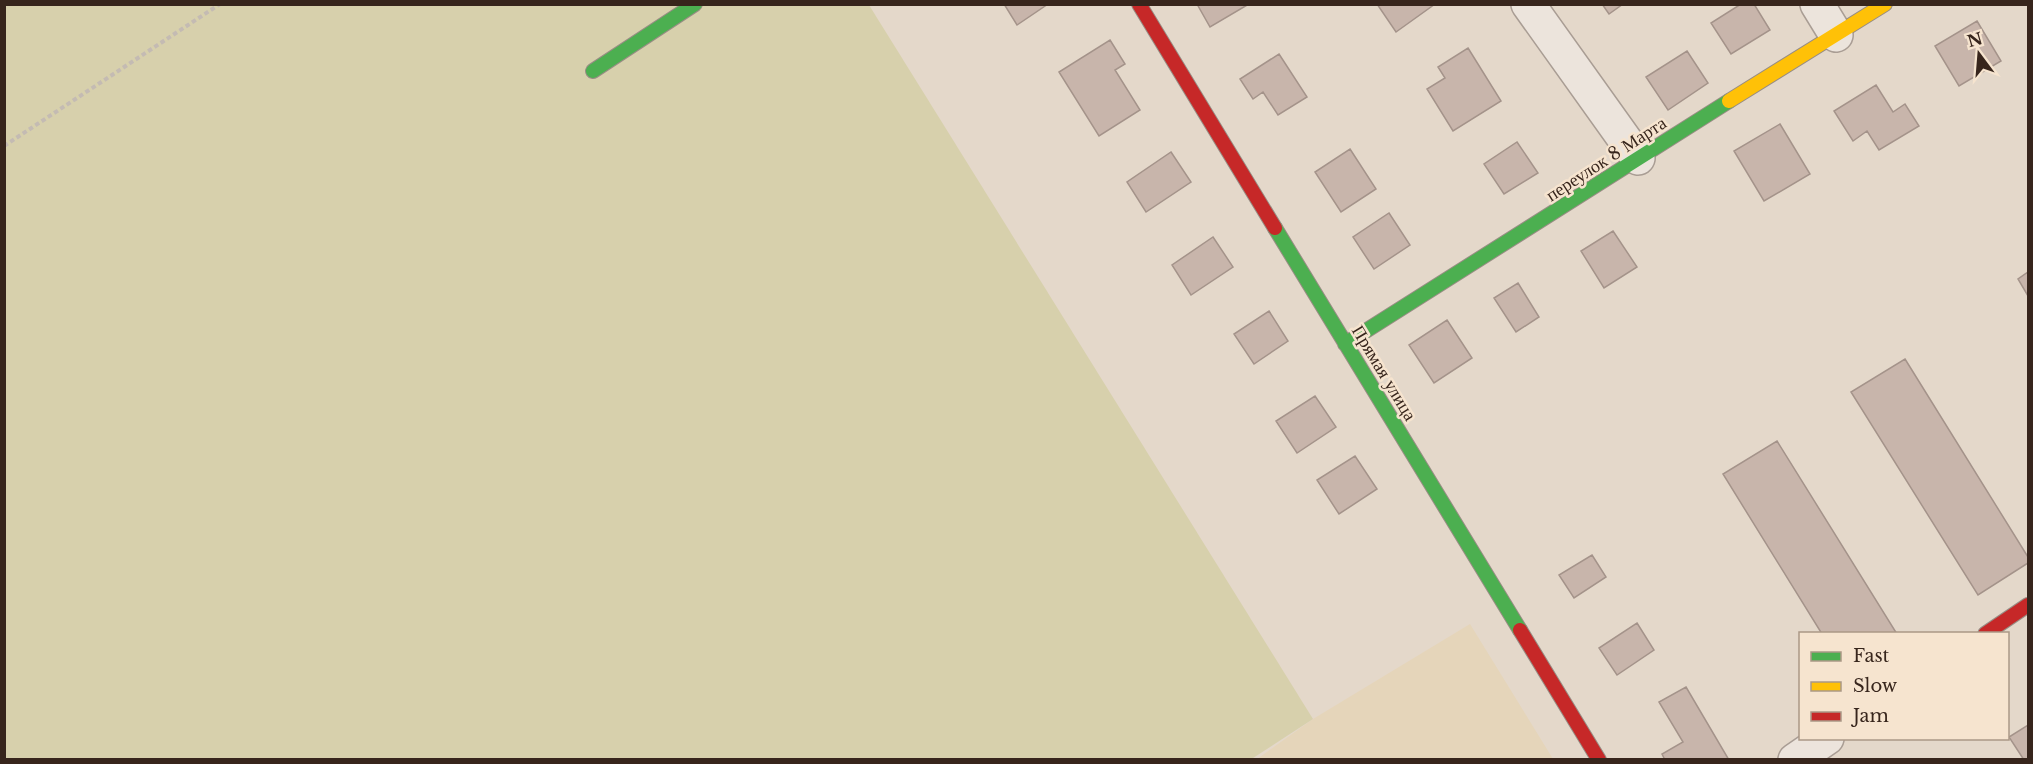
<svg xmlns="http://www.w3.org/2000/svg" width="2033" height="764" viewBox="0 0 2033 764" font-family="'Libre Baskerville',serif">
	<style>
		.farmland { fill: #e5d5ba }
		.green { fill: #d7d0ac }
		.building { fill: #c8b5ab; stroke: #a4938a; stroke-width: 1.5 }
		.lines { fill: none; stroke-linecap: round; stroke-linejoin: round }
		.street-casing { stroke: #a99d94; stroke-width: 36 }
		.fast-casing { stroke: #988d84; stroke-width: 16 }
		.slow-casing { stroke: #988d84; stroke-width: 16 }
		.jam-casing { stroke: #988d84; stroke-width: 16 }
		.path { stroke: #c4bbb3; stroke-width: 4; stroke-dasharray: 4.5 3; stroke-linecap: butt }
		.street { stroke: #ece4dc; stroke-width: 33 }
		.fast { stroke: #4caf50; stroke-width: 14 }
		.slow { stroke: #ffc107; stroke-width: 14 }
		.jam { stroke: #c62828; stroke-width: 14 }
		.labels { text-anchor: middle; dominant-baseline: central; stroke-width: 5; stroke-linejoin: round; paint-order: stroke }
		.street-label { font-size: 18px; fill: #37251c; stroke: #f6e4cf }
	</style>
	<rect width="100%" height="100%" fill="#e4d8ca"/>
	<path class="farmland" d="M1470 624 1553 759H1257L1313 719Z"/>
	<path class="green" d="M4 5H869L1313 719 1250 760 5 759Z"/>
	<path class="building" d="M1004 4H1048L1017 25Z
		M1197 4H1249L1210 27Z
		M1377 4H1435L1396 32Z
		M1602 4H1623L1609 14Z
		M1741 4H1754L1770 30 1731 54 1711 23Z
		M1977 21 2001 61 1959 86 1935 46Z
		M1110 40 1125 64 1115 70 1140 110 1099 136 1059 72Z
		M1468 48 1501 101 1453 131 1427 89 1445 78 1438 67Z
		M1687 51 1708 83 1668 110 1646 77Z
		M1279 54 1307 97 1278 115 1263 92 1253 99 1240 79Z
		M1876 85 1893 112 1905 104 1919 126 1879 150 1867 131 1853 141 1834 111Z
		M1780 124 1810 174 1764 201 1734 151Z
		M1517 142 1538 173 1504 194 1484 164Z
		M1350 149 1376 189 1341 212 1315 172Z
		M1171 152 1191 182 1146 212 1127 182Z
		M1389 213 1410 245 1374 269 1353 237Z
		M1613 231 1637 267 1604 288 1581 251Z
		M1213 237 1233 267 1191 295 1172 265Z
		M2028 272V296L2018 279Z
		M1518 283 1539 317 1516 332 1494 298Z
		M1269 311 1288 341 1254 364 1234 334Z
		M1447 320 1472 358 1434 383 1409 345Z
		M1905 359 2028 557V563L1978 595 1851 392Z
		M1315 396 1336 427 1297 453 1276 421Z
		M1777 441 1897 634H1822L1723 474Z
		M1355 456 1377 489 1339 514 1317 480Z
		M1592 555 1606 577 1574 598 1559 575Z
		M1637 623 1654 650 1617 675 1599 648Z
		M1686 687 1729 760H1665L1662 754 1683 742 1659 702Z
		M2028 725V760H2024L2009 737Z"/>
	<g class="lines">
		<g class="street-casing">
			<path id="street" d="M1528 4 1638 158
				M1817 4 1836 35
				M1795 760 1827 738"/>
		</g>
		<g class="fast-casing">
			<path id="fast" d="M593 71 695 4
				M1275 228 1520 630
				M1345 344 1729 101"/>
		</g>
		<g class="slow-casing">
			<path id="slow" d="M1729 101 1885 4"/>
		</g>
		<g class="jam-casing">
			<path id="jam" d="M1139 4 1275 228
				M1520 630 1599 760
				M1985 634 2028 605"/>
		</g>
		<path class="path" d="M4 146 220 4"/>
		<use href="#street" class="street"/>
		<use href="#fast" class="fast"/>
		<use href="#slow" class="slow"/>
		<use href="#jam" class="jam"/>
	</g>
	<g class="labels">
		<g class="street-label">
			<text transform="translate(1606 159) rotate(-33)">переулок 8 Марта</text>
			<text transform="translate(1384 373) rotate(59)">Прямая улица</text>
		</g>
	</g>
	<rect width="2033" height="764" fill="none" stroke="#37251c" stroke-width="12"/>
	<rect x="1799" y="632" width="210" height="108" fill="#f6e4cf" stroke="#aa9887" stroke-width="1.5"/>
	<rect x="1811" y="652" width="30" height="9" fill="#4caf50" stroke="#aa9887" stroke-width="1.5"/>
	<text x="1853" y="662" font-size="18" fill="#37251c">Fast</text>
	<rect x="1811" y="682" width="30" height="9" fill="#ffc107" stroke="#aa9887" stroke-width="1.5"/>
	<text x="1853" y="692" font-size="18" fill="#37251c">Slow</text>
	<rect x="1811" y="712" width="30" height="9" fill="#c62828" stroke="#aa9887" stroke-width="1.5"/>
	<text x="1853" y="722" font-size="18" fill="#37251c">Jam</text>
	<g transform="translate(1979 54) rotate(344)" stroke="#f6e4cf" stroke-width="4.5" paint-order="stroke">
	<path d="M0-4.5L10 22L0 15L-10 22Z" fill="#37251c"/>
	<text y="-9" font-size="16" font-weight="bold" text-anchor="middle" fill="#37251c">N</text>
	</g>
</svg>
